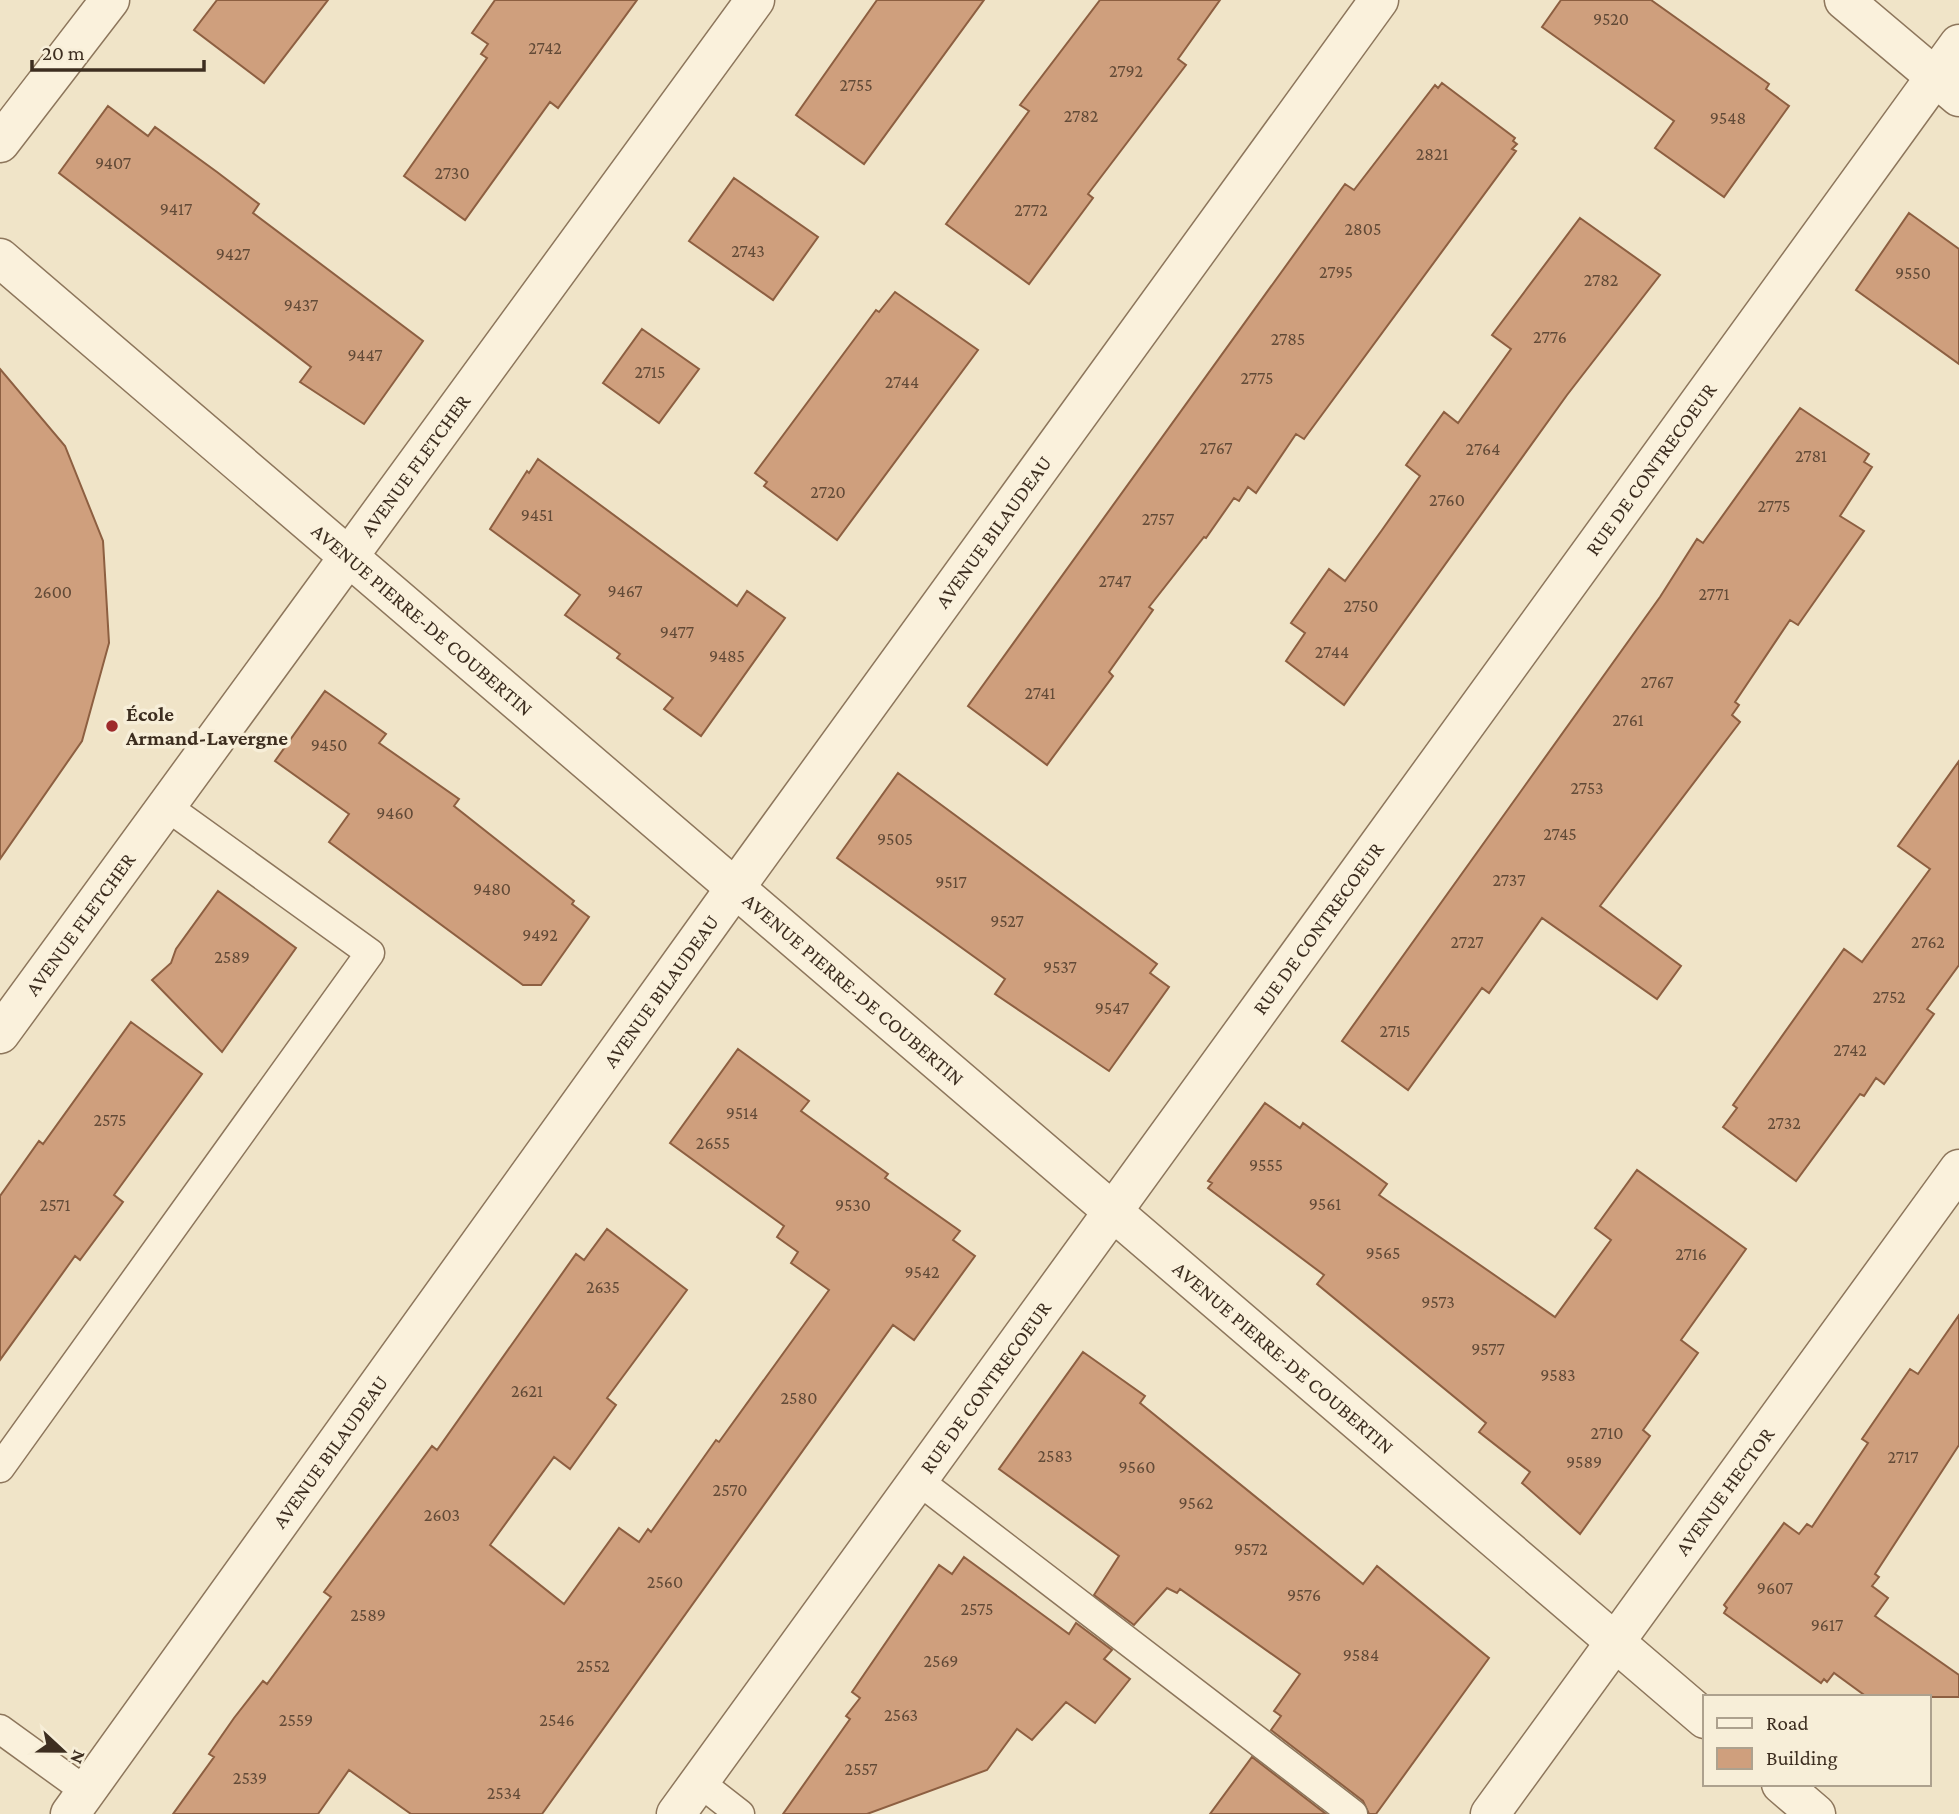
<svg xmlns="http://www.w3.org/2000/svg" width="1959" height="1814" viewBox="0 0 1959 1814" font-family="'Crimson Pro',serif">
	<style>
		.building { fill: #cf9f7d; stroke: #8d5f41; stroke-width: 2 }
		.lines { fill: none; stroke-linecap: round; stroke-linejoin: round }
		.service-casing { stroke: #8d765c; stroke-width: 31 }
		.minor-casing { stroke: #8d765c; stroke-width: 41 }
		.service { stroke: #faf1dc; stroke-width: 28 }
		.minor { stroke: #faf1dc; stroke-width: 38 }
		.poi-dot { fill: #9e2a2b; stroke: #f7eed8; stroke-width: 2.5 }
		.labels { text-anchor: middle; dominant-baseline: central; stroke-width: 7; stroke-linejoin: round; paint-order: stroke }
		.number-label { font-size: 18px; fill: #624a37 }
		.street-label { font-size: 21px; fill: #3d2e20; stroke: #f7eed8 }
		.poi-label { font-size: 21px; font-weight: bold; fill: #3d2e20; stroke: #f7eed8; text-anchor: start }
	</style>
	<rect width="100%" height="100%" fill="#f0e4c8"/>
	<path class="building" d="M217 0H328L264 83 194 30Z
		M495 0H637L558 108 550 102 465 220 404 176 487 58 481 54 488 44 472 33Z
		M877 0H984L864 164 796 115Z
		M1100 0H1220L1178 59 1186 65 1088 194 1093 198 1029 284 946 224 1029 111 1020 105Z
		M1561 0H1651L1769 84 1766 89 1789 106 1724 197 1655 148 1674 121 1542 27Z
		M1442 83 1515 138 1513 141 1517 144 1512 149 1516 151 1304 439 1296 434 1256 493 1248 487 1239 501 1234 498 1206 538 1204 537 1149 607 1153 610 1109 672 1113 676 1047 765 968 706 1345 184 1354 190 1435 85 1438 88Z
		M108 106 148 136 155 127 217 172 259 204 253 213 423 341 364 424 300 382 311 367 59 173Z
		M734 178 818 237 773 300 689 241Z
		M1909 213 1959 249V364L1856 290Z
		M1580 218 1660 275 1567 395 1344 705 1286 661 1305 633 1291 623 1329 569 1345 581 1382 530 1420 476 1406 465 1444 412 1458 423 1511 349 1492 335Z
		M895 292 978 350 837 540 764 486 767 482 755 473 876 310 879 312Z
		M642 329 699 369 659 423 603 383Z
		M0 369 65 446 103 541 109 643 82 741 0 859Z
		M1800 408 1869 454 1864 462 1872 467 1840 516 1864 531 1798 625 1790 620 1735 702 1739 705 1732 715 1740 722 1600 906 1681 966 1657 999 1542 918 1489 993 1482 988 1408 1090 1342 1041 1660 597 1697 539 1703 543Z
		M538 459 737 606 747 591 785 618 701 736 664 709 673 698 617 658 620 654 565 615 580 595 490 529 527 471 529 473Z
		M325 691 386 734 379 743 459 799 454 806 574 901 572 904 589 917 541 985H523L329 842 349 814 275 761Z
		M1959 761V965L1927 1009 1934 1014 1884 1084 1876 1078 1864 1096 1860 1094 1796 1181 1723 1127 1737 1108 1733 1105 1844 949 1862 962 1930 869 1898 846Z
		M898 773 1157 964 1150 973 1169 987 1109 1071 995 994 1005 979 837 858Z
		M218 891 296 948 222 1052 152 980 171 963 176 949Z
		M131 1022 202 1074 114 1195 123 1202 80 1260 75 1256 0 1360V1196L39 1141 43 1144Z
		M738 1049 809 1101 801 1111 888 1174 885 1178 960 1231 953 1240 975 1256 914 1340 893 1325 542 1814H411L349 1770 318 1814H173L214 1757 209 1754 234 1718 263 1681 267 1684 331 1597 324 1592 432 1446 437 1450 576 1254 584 1260 607 1229 687 1290 607 1398 616 1405 570 1469 554 1457 490 1545 564 1604 619 1528 639 1542 648 1529 651 1532 716 1440 719 1442 829 1290 791 1263 798 1252 777 1237 784 1226 670 1143Z
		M1265 1103 1300 1128 1303 1123 1387 1184 1379 1195 1555 1317 1611 1240 1595 1228 1637 1170 1746 1249 1681 1340 1698 1353 1643 1430 1650 1436 1580 1534 1522 1483 1530 1472 1479 1432 1486 1423 1317 1284 1324 1275 1208 1188 1212 1183 1208 1181Z
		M1959 1315V1445L1875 1574 1879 1577 1872 1586 1888 1598 1875 1616 1959 1675V1697H1867L1834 1673 1827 1682 1824 1679 1821 1683 1724 1613 1727 1608 1724 1605 1784 1523 1799 1534 1807 1524 1812 1527 1868 1443 1862 1439 1910 1369 1918 1374Z
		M1083 1352 1145 1396 1140 1403 1363 1584 1377 1566 1489 1658 1376 1814H1369L1363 1801 1271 1730 1281 1716 1274 1711 1300 1674 1180 1589 1177 1593 1167 1588 1134 1625 1094 1595 1119 1556 999 1469Z
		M964 1557 1069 1634 1076 1623 1112 1650 1104 1659 1130 1679 1095 1723 1066 1702 1032 1740 1017 1729 987 1770 867 1814H783L850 1719 846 1716 860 1698 852 1692 939 1565 952 1574Z
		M1252 1757 1326 1814H1210Z"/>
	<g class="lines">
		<g class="service-casing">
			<path id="service" d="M0 1468 370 953 166 806
				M919 1481 1353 1814
				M0 1729 87 1792
				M699 1782 740 1814"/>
		</g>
		<g class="minor-casing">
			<g id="minor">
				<path d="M1844 0 1959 97"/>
				<path d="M0 143 110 0"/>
				<path id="s1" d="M0 258 1705 1719"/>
				<path id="s2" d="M0 1034 755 0"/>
				<path d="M1781 1784 1816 1814"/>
				<path id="s3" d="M70 1814 735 888 1379 0"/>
				<path id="s4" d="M676 1814 1959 44"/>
				<path id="s5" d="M1490 1814 1959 1169"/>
			</g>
		</g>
		<use href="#service" class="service"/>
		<use href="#minor" class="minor"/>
	</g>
	<circle class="poi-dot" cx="112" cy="726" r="7"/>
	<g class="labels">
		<g class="number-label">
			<text x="1611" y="19">9520</text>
			<text x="545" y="48">2742</text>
			<text x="1126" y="71">2792</text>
			<text x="856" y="85">2755</text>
			<text x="1081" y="116">2782</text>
			<text x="1728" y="118">9548</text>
			<text x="1432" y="154">2821</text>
			<text x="113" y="163">9407</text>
			<text x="452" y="173">2730</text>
			<text x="176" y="209">9417</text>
			<text x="1031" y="210">2772</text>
			<text x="1363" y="229">2805</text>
			<text x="748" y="251">2743</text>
			<text x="233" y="254">9427</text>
			<text x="1336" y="272">2795</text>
			<text x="1913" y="273">9550</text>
			<text x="1601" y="280">2782</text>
			<text x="301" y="305">9437</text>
			<text x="1550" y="337">2776</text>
			<text x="1288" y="339">2785</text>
			<text x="365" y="355">9447</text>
			<text x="650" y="372">2715</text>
			<text x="1257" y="378">2775</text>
			<text x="902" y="382">2744</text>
			<text x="1216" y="448">2767</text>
			<text x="1483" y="449">2764</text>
			<text x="1811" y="456">2781</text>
			<text x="828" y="492">2720</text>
			<text x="1447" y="500">2760</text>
			<text x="1774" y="506">2775</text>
			<text x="537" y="515">9451</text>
			<text x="1158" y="519">2757</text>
			<text x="1115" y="581">2747</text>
			<text x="625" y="591">9467</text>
			<text x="53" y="592">2600</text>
			<text x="1714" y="594">2771</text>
			<text x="1361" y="606">2750</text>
			<text x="677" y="632">9477</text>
			<text x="1332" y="652">2744</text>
			<text x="727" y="656">9485</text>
			<text x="1657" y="682">2767</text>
			<text x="1040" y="693">2741</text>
			<text x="1628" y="720">2761</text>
			<text x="329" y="745">9450</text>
			<text x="1587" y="788">2753</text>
			<text x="395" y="813">9460</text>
			<text x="1560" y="834">2745</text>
			<text x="895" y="839">9505</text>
			<text x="1509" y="880">2737</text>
			<text x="951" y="882">9517</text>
			<text x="492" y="889">9480</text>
			<text x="1007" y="921">9527</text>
			<text x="540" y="935">9492</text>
			<text x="1467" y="942">2727</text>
			<text x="1928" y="942">2762</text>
			<text x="232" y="957">2589</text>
			<text x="1060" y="967">9537</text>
			<text x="1889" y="997">2752</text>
			<text x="1112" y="1008">9547</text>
			<text x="1395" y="1031">2715</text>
			<text x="1850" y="1050">2742</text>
			<text x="742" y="1113">9514</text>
			<text x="110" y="1120">2575</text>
			<text x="1784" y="1123">2732</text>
			<text x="713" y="1143">2655</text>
			<text x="1266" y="1165">9555</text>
			<text x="1325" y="1204">9561</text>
			<text x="55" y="1205">2571</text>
			<text x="853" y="1205">9530</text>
			<text x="1383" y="1253">9565</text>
			<text x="1691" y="1254">2716</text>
			<text x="922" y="1272">9542</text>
			<text x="603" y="1287">2635</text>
			<text x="1438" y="1302">9573</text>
			<text x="1488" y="1349">9577</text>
			<text x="1558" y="1375">9583</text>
			<text x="527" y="1391">2621</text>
			<text x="799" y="1398">2580</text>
			<text x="1607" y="1433">2710</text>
			<text x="1055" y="1456">2583</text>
			<text x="1903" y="1457">2717</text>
			<text x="1584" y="1462">9589</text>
			<text x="1137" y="1467">9560</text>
			<text x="730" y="1490">2570</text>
			<text x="1196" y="1503">9562</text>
			<text x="442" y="1515">2603</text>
			<text x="1251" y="1549">9572</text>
			<text x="665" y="1582">2560</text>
			<text x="1775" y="1588">9607</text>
			<text x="1304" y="1595">9576</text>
			<text x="977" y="1609">2575</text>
			<text x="368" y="1615">2589</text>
			<text x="1827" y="1625">9617</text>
			<text x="1361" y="1655">9584</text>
			<text x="941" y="1661">2569</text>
			<text x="593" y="1666">2552</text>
			<text x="901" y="1715">2563</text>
			<text x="296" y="1720">2559</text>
			<text x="557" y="1720">2546</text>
			<text x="861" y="1769">2557</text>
			<text x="250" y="1778">2539</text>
			<text x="504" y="1793">2534</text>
		</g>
		<g class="street-label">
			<text stroke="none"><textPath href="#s2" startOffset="704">AVENUE FLETCHER</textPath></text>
			<text stroke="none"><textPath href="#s4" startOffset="1661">RUE DE CONTRECOEUR</textPath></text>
			<text stroke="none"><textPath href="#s3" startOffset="1580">AVENUE BILAUDEAU</textPath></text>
			<text stroke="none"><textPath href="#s1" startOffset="556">AVENUE PIERRE-DE COUBERTIN</textPath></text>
			<text stroke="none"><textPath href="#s2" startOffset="136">AVENUE FLETCHER</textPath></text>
			<text stroke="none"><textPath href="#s4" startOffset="1094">RUE DE CONTRECOEUR</textPath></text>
			<text stroke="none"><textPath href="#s1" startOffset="1124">AVENUE PIERRE-DE COUBERTIN</textPath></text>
			<text stroke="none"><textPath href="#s3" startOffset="1013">AVENUE BILAUDEAU</textPath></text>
			<text stroke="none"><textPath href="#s1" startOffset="1690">AVENUE PIERRE-DE COUBERTIN</textPath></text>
			<text stroke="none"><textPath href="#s4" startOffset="527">RUE DE CONTRECOEUR</textPath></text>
			<text stroke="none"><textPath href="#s3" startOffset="446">AVENUE BILAUDEAU</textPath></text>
			<text stroke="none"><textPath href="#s5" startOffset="399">AVENUE HECTOR</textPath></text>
		</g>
		<g class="poi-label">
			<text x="126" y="714">École<tspan x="126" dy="24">Armand-Lavergne</tspan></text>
		</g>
	</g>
	<rect x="1703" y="1695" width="228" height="91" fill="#f7eed8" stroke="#ada18e" stroke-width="2"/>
	<rect x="1717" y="1718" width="35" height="10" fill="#faf1dc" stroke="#ada18e" stroke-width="2"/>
	<text x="1766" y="1730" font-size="21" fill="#3d2e20">Road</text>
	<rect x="1717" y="1748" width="35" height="21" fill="#cf9f7d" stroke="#ada18e" stroke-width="2"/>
	<text x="1766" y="1765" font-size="21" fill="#3d2e20">Building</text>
	<g transform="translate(63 1751) rotate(112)" stroke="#f7eed8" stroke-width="5" paint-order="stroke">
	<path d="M0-5L12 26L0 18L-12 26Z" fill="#3d2e20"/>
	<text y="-10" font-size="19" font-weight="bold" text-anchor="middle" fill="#3d2e20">N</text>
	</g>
	<path d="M32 60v10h172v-10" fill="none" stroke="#3d2e20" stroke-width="3.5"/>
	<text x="42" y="60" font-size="21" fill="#3d2e20" stroke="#f7eed8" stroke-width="5" paint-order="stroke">20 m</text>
</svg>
